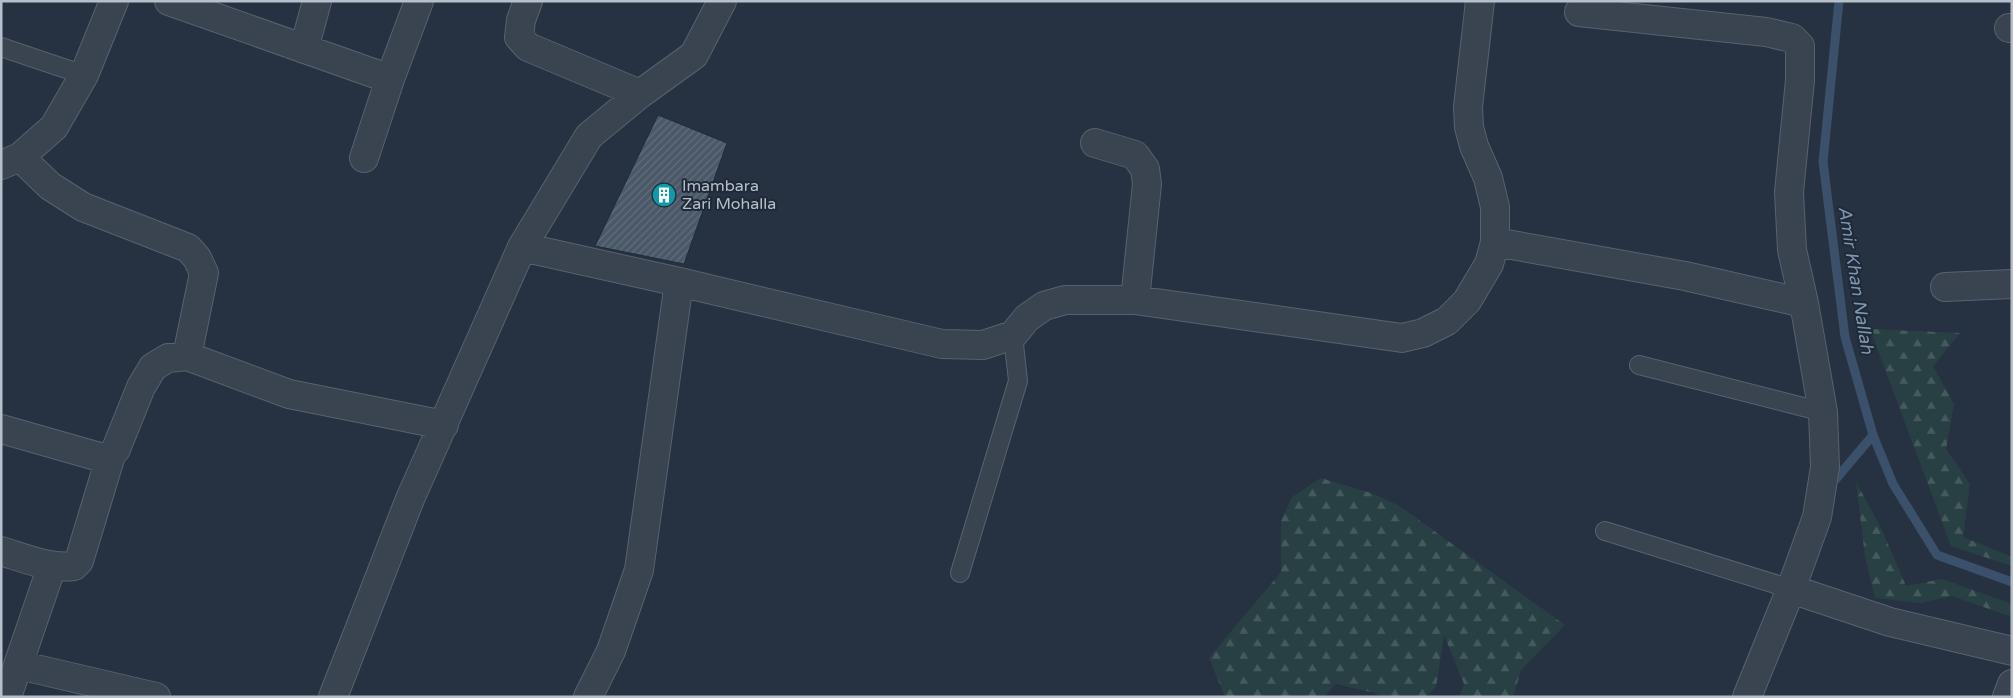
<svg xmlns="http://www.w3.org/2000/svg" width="2013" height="698" viewBox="0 0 2013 698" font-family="'Varela Round',sans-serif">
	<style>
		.forest { fill: url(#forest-firs) }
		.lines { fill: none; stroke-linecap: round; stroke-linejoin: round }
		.stream { stroke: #3b506a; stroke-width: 9 }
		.building { fill: url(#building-hatch); stroke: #212b39 }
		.lane-casing { stroke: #58626f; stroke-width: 20 }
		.street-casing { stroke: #58626f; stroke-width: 30 }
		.lane { stroke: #3a4451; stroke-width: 18 }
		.street { stroke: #3a4451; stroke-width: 28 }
		.labels { text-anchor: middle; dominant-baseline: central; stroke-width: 4; stroke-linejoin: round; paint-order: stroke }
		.poi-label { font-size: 16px; fill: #b7bfcb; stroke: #1f2937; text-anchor: start }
		.water-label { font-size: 18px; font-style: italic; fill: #7e96b2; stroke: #1f2937 }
	</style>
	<defs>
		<pattern id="forest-firs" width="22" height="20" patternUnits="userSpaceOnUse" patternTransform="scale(1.25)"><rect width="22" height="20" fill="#284043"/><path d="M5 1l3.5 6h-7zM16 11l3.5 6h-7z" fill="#455a5d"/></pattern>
		<pattern id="building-hatch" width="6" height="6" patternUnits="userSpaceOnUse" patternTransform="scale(1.25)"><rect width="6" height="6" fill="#4a5868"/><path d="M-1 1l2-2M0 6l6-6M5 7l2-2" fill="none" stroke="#626e7c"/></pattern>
	</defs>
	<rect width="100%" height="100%" fill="#263242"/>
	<path class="forest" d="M1870 329 1960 333 1933 366 1954 404 1946 449 1970 484 1963 537 2012 557V566L1951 546Z
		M1321 478 1371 493 1398 505 1565 625 1521 670 1513 697H1459L1464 684 1444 635 1436 687 1425 697H1381L1375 693 1336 684 1324 697H1225L1209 658 1281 572V521L1292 497Z
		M1856 482 1882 530 1906 586 1942 579 2012 604V617L1952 596 1921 603 1875 598 1865 556Z"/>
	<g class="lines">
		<path class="stream" d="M1839 1 1823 162 1845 337 1873 435 1893 484 1937 555 2012 582
			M1836 479 1873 435"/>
	</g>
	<path class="building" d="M658 115 727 143 684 264 595 246Z"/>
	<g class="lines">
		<g class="lane-casing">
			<path id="lane" d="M1 47 84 75
				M1639 365 1823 412
				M1605 531 1791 589
				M960 573 1018 381 1013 335"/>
		</g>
		<g class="street-casing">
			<path id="street" d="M169 1 390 79
				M528 1 521 20 519 37 528 47 640 94
				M1579 12 1766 32 1792 38 1800 46V80L1789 192 1792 250 1804 303 1823 412 1825 467 1817 517 1791 589 1747 697
				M2009 28H2012
				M304 49 317 1
				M1095 143 1135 155 1145 169 1147 184 1135 300
				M20 157 50 186 83 207 188 248 197 258 204 273 187 356
				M364 158 390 79 419 1
				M1 165 20 157 54 127 84 75 114 1
				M1495 242 1685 276 1804 303
				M522 247 679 282 942 344 983 345 1013 335 1027 318 1044 306 1065 300H1135L1402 338 1423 333 1447 321 1467 301 1489 264 1495 242V207L1488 178 1474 146 1469 127 1468 107 1480 1
				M1945 287 2012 284
				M1 429 103 458 111 455
				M1 551C24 558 49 569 74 566L79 561 111 455 116 449 141 387 153 367 168 358 187 356 289 394 444 425
				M1791 589 1890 622 2012 651
				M19 665 156 697
				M7 697 52 566
				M333 697 410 499 522 247 589 136 640 94 694 55 722 1
				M588 697 611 651 639 570 679 282
				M2007 697 2012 684"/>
		</g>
		<use href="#lane" class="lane"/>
		<use href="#street" class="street"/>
	</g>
	<defs>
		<g id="building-disc" transform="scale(1.25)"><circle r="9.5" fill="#0f9aa8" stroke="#1f2937"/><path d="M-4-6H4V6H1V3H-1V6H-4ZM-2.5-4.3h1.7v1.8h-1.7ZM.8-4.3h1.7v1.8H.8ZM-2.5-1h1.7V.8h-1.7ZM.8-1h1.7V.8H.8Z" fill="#fff"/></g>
	</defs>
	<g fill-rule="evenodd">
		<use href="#building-disc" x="664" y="195"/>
	</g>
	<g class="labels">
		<g class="poi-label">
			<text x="682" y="186">Imambara<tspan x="682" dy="18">Zari Mohalla</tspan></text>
		</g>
		<g class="water-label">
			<text transform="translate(1856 280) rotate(81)">Amir Khan Nallah</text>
		</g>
	</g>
	<rect width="2013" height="698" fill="none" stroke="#b7bfcb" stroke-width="5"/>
</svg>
